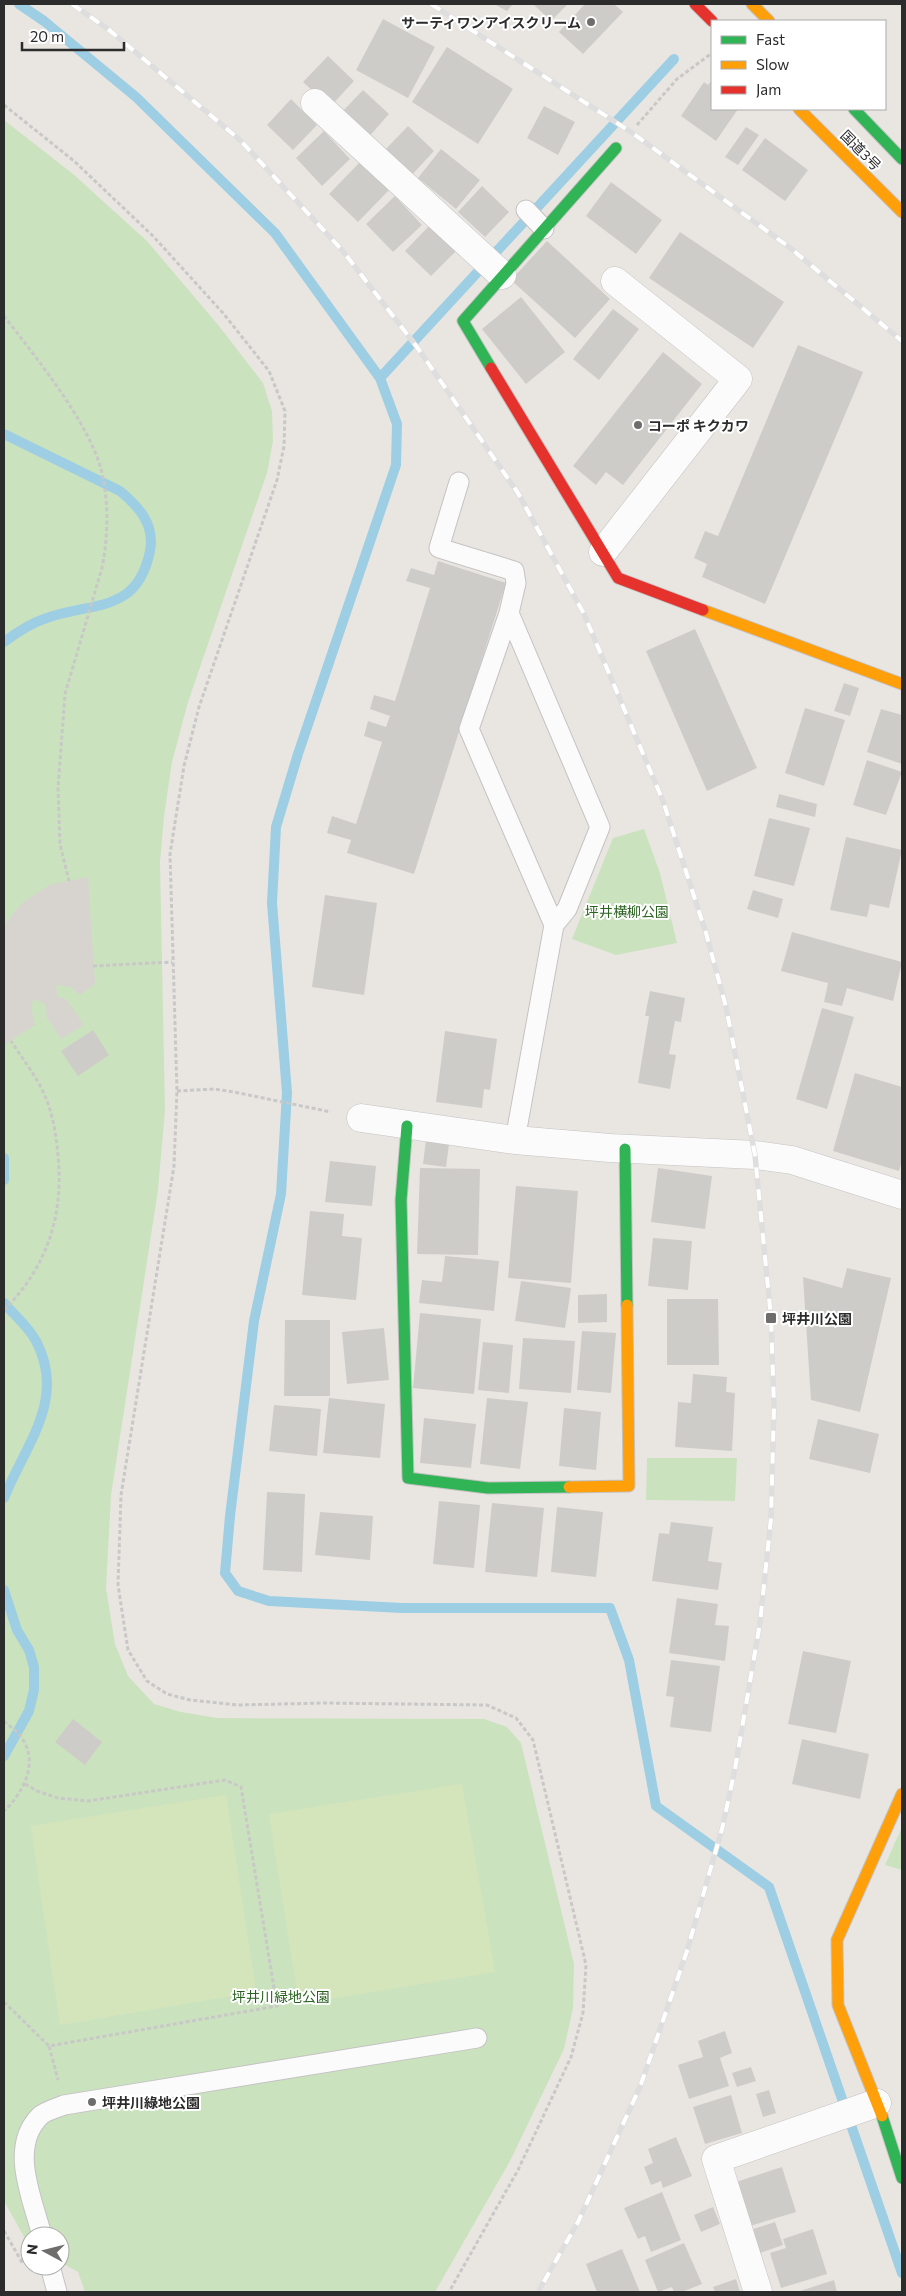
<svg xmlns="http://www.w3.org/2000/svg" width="906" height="2296" viewBox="0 0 906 2296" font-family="Commissioner,'Noto Sans JP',sans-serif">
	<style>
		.green { fill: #cbe2be }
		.pitch { fill: #d4e5bc }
		.plaza { fill: #d7d4d0 }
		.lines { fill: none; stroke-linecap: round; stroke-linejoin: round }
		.stream { stroke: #9dcee4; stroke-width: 10 }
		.building { fill: #ceccc9 }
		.lane-casing { stroke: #c4c2c2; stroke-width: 21 }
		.street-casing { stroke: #c4c2c2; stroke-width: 29 }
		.fast-casing { stroke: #c4c2c2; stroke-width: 13 }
		.slow-casing { stroke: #c4c2c2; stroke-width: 13 }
		.jam-casing { stroke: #c4c2c2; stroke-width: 13 }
		.path { stroke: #c8c8c7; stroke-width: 3; stroke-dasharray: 4 2.5; stroke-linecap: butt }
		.lane { stroke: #fcfbfb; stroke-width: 19 }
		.street { stroke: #fcfbfb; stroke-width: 28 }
		.fast { stroke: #30b455; stroke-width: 11 }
		.slow { stroke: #ff9f0a; stroke-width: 11 }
		.jam { stroke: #e5322d; stroke-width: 11 }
		.rail-casing { stroke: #dededf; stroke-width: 5.5 }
		.rail { stroke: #fff; stroke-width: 4; stroke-dasharray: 11; stroke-linecap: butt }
		.poi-dot { fill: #6e6d6c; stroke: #fff; stroke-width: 2 }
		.labels { text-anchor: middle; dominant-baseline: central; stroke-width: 4; stroke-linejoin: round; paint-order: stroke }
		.poi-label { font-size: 14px; font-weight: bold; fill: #2c2c2c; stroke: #fff; text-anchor: start }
		.street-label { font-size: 14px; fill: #2c2c2c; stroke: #fff }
		.park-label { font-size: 14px; fill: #2b6321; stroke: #fff }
	</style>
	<rect width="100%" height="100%" fill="#e9e6e2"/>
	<path class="green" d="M4 120 73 174 147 241 219 326 263 383 272 411 273 441 267 473 188 702 172 762 164 816 160 862 165 1110 158 1190 111 1495 106 1588 115 1644 128 1676 154 1704 181 1712 217 1718 484 1719 507 1727 521 1743 574 1964 573 2008 564 2049 510 2161 435 2292H85L78 2272 60 2262V2236H30V2245L28 2244 4 2201Z
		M644 829 660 873 677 943 616 955 572 939 613 838Z
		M647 1458H737L735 1501 646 1500Z
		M902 1827V1870L885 1865Z"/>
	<path class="pitch" d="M462 1784 495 1972 299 2004 269 1814Z
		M226 1795 256 1992 60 2025 31 1826Z"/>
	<path class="plaza" d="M88 877 95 984 80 995 70 987 56 985 58 997 64 998 68 1002 84 1025 61 1039 46 1016 45 1004 34 999 31 1006 35 1025 4 1045V925L22 903 49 885Z"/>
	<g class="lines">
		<path class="stream" d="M19 4 44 21 136 97 275 233 380 378 397 424 396 465 298 754 276 827 272 903 287 1093 281 1194 254 1321 230 1516 225 1573 238 1591 269 1601 402 1608H610L629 1660 656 1806 769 1887 902 2273
			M380 378 674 59
			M4 434 120 491C139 507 155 524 150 551 137 615 92 601 44 619 29 624 16 633 4 642
			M4 1158V1180
			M4 1303C14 1315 29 1327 36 1341 67 1400 25 1445 4 1498
			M4 1590 17 1630 29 1650 34 1667V1690L29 1711 4 1756"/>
	</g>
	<path class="building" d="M494 4H513L507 11Z
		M533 4H568L551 21Z
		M585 4H614L623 12 583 54 559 32Z
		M383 19 435 47 408 98 356 70Z
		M447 47 513 89 478 144 412 102Z
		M328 56 354 81 330 107 303 82Z
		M712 80V109H738L716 141 681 116 704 82 708 85Z
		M363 90 389 114 366 140 339 115Z
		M291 99 317 125 293 150 267 125Z
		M544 106 575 122 558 155 527 138Z
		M408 126 434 151 410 177 384 151Z
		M746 127 759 135 738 165 725 157Z
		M324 131 350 159 322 186 296 158Z
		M765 138 808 170 785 201 742 170Z
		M441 149 480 180 456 209 418 178Z
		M361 161 390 189 358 222 329 194Z
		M611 182 662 220 636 254 586 216Z
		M482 186 509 212 485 237 458 212Z
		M395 196 422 225 393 252 366 224Z
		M429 226 456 251 431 276 405 251Z
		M680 232 784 302 753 348 649 278Z
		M547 241 610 299 575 338 511 280Z
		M521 297 565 352 526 384 482 329Z
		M613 309 639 329 599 380 573 359Z
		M798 345 863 372 765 604 702 577 707 564 694 558 705 531 718 536Z
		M663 352 702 384 623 485 606 472 596 485 573 466Z
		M438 561 506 583 414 874 347 853 351 840 327 833 332 816 356 824 382 742 364 736 368 721 386 727 390 716 370 709 374 695 395 701 430 588 406 581 411 568 434 575Z
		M695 629 757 768 707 791 646 651Z
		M844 683 859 688 850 716 834 711Z
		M805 708 845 720 824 786 785 773Z
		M881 709 902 715V764L867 752Z
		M867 760 902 772 886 815 853 805Z
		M779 794 817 804 815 817 776 807Z
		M769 818 810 828 794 886 754 876Z
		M846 837 902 850 889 908 870 904 867 917 830 910Z
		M753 890 783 899 778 918 747 909Z
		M325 895 377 903 364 995 312 987Z
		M792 932 902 962 893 1001 847 988 842 1006 824 1002 828 983 781 971Z
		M650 991 685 998 681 1022 675 1021 669 1054 676 1055 670 1089 638 1083 649 1016H645Z
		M822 1008 854 1017 827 1109 796 1099Z
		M93 1030 109 1055 78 1076 61 1051Z
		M445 1031 497 1039 490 1090 484 1089 482 1108 436 1102Z
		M855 1073 902 1087V1161L899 1171 833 1151Z
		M426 1140 449 1144 446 1167 423 1164Z
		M330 1161 376 1166 372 1206 325 1202Z
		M420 1168 480 1169 478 1255 417 1254Z
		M658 1168 712 1176 705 1229 651 1222Z
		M516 1186 578 1191 571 1283 508 1278Z
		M310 1211 344 1214 342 1236 362 1238 356 1300 302 1295Z
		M653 1238 692 1241 688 1290 648 1286Z
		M445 1256 499 1261 494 1311 419 1303 422 1280 442 1282Z
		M847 1268 891 1278 860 1412 811 1400 803 1277 842 1288Z
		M521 1281 571 1288 565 1328 515 1321Z
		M607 1294V1322L578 1323V1295Z
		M667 1299H718L719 1365H667Z
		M420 1313 481 1319 474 1394 413 1388Z
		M285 1320H330V1396H284Z
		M384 1328 389 1380 347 1384 342 1332Z
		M582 1331 616 1333 611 1393 577 1390Z
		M523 1338 575 1341 571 1393 519 1389Z
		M483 1342 513 1345 509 1393 478 1390Z
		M693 1374 727 1377 726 1392 735 1393 732 1451 675 1447 678 1402 691 1403Z
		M329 1398 385 1404 380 1458 323 1453Z
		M487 1398 528 1402 520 1469 480 1464Z
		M274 1405 321 1409 317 1456 269 1451Z
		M564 1408 601 1412 596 1470 559 1466Z
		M424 1418 476 1424 471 1468 420 1463Z
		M818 1419 879 1434 870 1473 809 1459Z
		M267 1492 305 1494 302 1572 263 1570Z
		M439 1501 480 1505 474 1568 433 1564Z
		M492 1503 544 1508 537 1577 485 1572Z
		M557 1507 603 1512 596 1577 551 1572Z
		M320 1512 373 1516 370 1560 315 1555Z
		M671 1522 713 1527 708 1561 722 1563 718 1590 652 1581 659 1533 669 1534Z
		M677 1598 718 1604 715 1625 729 1626 725 1661 669 1653Z
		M803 1651 851 1661 836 1733 788 1724Z
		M671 1660 720 1666 711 1732 670 1727 674 1697 666 1696Z
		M73 1719 102 1742 85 1765 55 1742Z
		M802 1739 869 1754 860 1799 792 1784Z
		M725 2031 732 2053 720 2058 729 2086 689 2099 678 2065 703 2057 698 2041Z
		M751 2067 756 2081 737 2087 732 2073Z
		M769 2090 776 2113 763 2117 756 2094Z
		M731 2095 742 2133 705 2144 693 2107Z
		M676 2137 692 2176 663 2188 661 2181 651 2185 644 2167 653 2163 648 2149Z
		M782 2167 796 2212 750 2226 736 2182Z
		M662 2192 681 2240 651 2252 645 2236 638 2239 624 2208Z
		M713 2207 720 2224 701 2232 694 2215Z
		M775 2222 783 2245 757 2254 750 2230Z
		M813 2229 827 2274 781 2288 770 2253 786 2248 783 2239Z
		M684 2243 702 2284 682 2292H674L672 2287 658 2292 645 2260Z
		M622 2249 640 2292H597L586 2264Z
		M736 2279 740 2292H715L713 2287Z
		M834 2280 837 2292H797Z"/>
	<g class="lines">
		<g class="lane-casing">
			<path id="lane" d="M526 210 544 229
				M459 482 439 548 514 571 516 583 509 613 600 827 567 909 554 925
				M509 613 469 729 554 925 515 1140
				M42 2236C33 2199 8 2148 40 2116 45 2111 57 2108 64 2105L477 2038
				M50 2266 57 2292"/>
		</g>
		<g class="street-casing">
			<path id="street" d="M315 103 502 275
				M603 552 738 379 615 281
				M361 1118 515 1140 610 1148 755 1155 792 1160 902 1195
				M758 2292 716 2159 877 2103"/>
		</g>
		<g class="fast-casing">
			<path id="fast" d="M854 109 902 159
				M491 368 463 321 616 148
				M407 1126 401 1200 408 1478 488 1488 569 1487
				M625 1149 627 1305
				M882 2116 902 2178"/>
		</g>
		<g class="slow-casing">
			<path id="slow" d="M752 4 769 21
				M799 109 902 212
				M703 610 902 684
				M569 1487 629 1486 627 1305
				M882 2116 838 2005 837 1940 902 1794"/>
		</g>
		<g class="jam-casing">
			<path id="jam" d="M695 4 712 21
				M491 368 618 578 703 610"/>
		</g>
		<path class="path" d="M4 105 74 161 153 236 223 313 269 371 285 411 284 446 277 480 199 707 184 766 170 854 177 1091 174 1166 121 1495 118 1585 128 1650 147 1681 167 1694 190 1700 238 1705 324 1703 487 1705 516 1718 533 1740 586 1965 583 2013 571 2057 518 2170 449 2292
			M637 125 677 79 712 53
			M4 316C35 356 91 425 102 473 109 504 108 537 102 568L65 694 58 788 60 844 69 881
			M93 966 172 962
			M177 1091 214 1089 234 1092 331 1112
			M4 1310C47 1267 64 1216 58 1155 56 1134 53 1115 45 1096 37 1077 22 1058 11 1041
			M4 1721C9 1726 17 1731 21 1737 40 1762 23 1793 4 1811
			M25 1784 37 1791 58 1798 88 1801 225 1780 241 1787 277 2006 49 2046 58 2080
			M4 2002 49 2046
			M4 2231 23 2264"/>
		<use href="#lane" class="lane"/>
		<use href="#street" class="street"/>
		<use href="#fast" class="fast"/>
		<use href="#slow" class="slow"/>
		<use href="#jam" class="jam"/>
		<g class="rail-casing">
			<path id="rail" d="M72 4 108 29 240 140 342 250 417 347 518 493 584 614 663 801 706 933 726 1007 755 1155 771 1318 774 1406 771 1518 760 1623 735 1769 722 1829 687 1951 640 2087 578 2222 538 2292
				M431 4 631 132 789 247 902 341"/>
		</g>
		<use href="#rail" class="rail"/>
	</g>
	<g class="poi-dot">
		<circle cx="591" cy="22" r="5"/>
		<circle cx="638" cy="425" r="5"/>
		<rect x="765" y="1312" width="12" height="12" rx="2.5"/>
		<circle cx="92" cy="2102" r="5"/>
	</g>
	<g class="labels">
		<g class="poi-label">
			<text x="581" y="22" text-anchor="end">サーティワンアイスクリーム</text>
			<text x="648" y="425">コーポ キクカワ</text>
			<text x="782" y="1318">坪井川公園</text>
			<text x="102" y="2102">坪井川綠地公園</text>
		</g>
		<g class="street-label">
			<text transform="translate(861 150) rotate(45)">国道3号</text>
		</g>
		<g class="park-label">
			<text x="627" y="911">坪井横柳公園</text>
			<text x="281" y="1996">坪井川緑地公園</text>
		</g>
	</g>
	<rect width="906" height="2296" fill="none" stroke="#2c2c2c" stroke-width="10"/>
	<rect x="711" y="20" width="175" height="90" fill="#ffffff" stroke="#ababab"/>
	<rect x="721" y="36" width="25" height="8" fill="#30b455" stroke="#ababab"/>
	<text x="756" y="45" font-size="15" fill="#2c2c2c">Fast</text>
	<rect x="721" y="61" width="25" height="8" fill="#ff9f0a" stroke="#ababab"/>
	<text x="756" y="70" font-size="15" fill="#2c2c2c">Slow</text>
	<rect x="721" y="86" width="25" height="8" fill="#e5322d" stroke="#ababab"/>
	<text x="756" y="95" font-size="15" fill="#2c2c2c">Jam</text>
	<g transform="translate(45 2251) rotate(277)"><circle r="24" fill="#ffffff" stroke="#ababab"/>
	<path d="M0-4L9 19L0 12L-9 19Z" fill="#6e6d6c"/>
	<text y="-8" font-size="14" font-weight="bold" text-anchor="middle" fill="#2c2c2c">N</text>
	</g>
	<path d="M22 42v8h102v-8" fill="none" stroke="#2c2c2c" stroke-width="2.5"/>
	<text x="30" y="42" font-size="15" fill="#2c2c2c" stroke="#ffffff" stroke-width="4" paint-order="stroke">20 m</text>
</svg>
